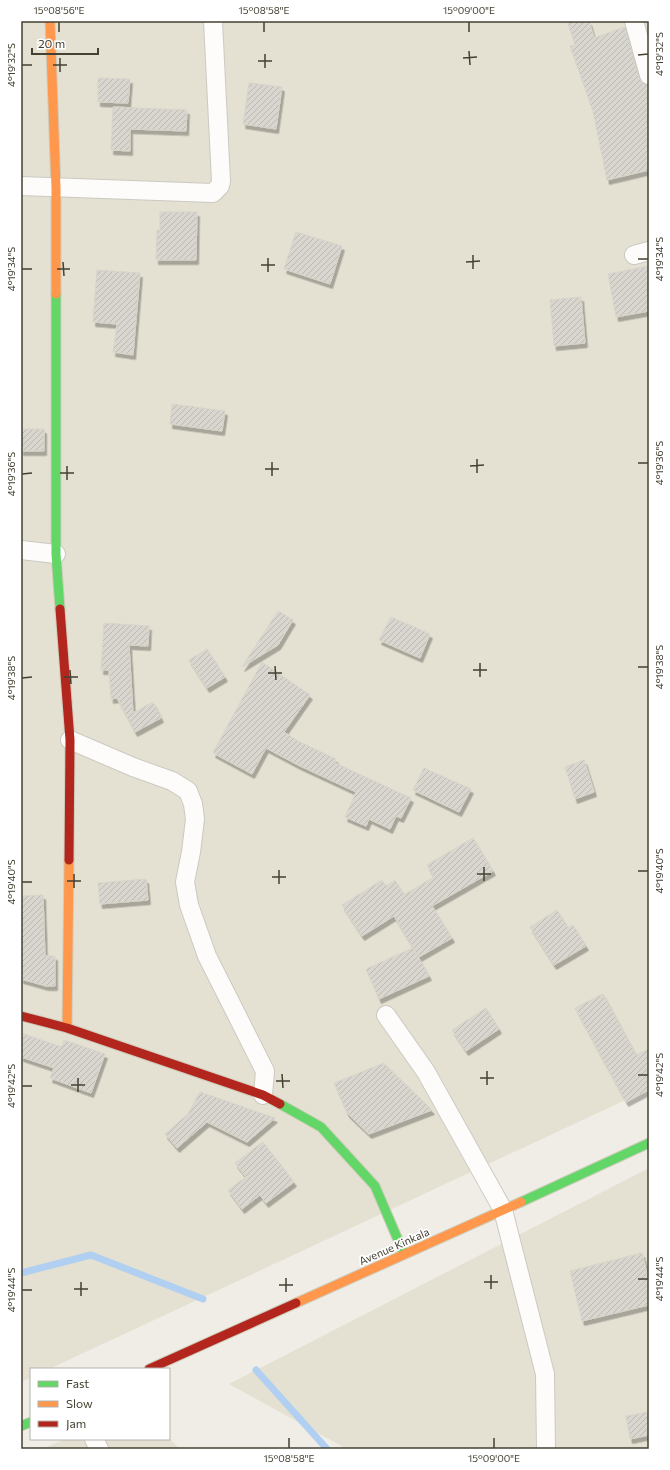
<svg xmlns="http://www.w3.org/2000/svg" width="670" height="1470" viewBox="0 0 670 1470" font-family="Commissioner,sans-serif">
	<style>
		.residential { fill: #e4e1d2 }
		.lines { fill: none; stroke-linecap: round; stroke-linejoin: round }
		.stream { stroke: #b1cff1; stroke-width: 7 }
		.building { fill: url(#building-hatch); stroke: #d7d4cb; filter: url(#shadow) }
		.street-casing { stroke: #cbc9c1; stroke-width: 20 }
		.fast-casing { stroke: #cfccbb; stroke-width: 11 }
		.slow-casing { stroke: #cfccbb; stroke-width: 11 }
		.jam-casing { stroke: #cfccbb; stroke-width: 11 }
		.street { stroke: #fdfcfb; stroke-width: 18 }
		.fast { stroke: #63d668; stroke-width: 9 }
		.slow { stroke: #ff974d; stroke-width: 9 }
		.jam { stroke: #b3261e; stroke-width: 9 }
		.ticks { fill: none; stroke: #444032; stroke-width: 1.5 }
		.labels { text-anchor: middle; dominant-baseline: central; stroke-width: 3.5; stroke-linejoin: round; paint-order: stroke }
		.street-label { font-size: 11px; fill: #444032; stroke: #fff }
		.neatline { fill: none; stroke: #444032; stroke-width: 1.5 }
		.ticks-label { font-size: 10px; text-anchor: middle; fill: #444032 }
	</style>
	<defs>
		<pattern id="building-hatch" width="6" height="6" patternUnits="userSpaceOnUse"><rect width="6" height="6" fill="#d8d6ce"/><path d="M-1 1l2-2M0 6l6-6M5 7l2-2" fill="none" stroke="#bbb9b1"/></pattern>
		<filter id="shadow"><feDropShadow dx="2.5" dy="4.5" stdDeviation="0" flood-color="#0004"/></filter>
	</defs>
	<rect width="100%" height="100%" fill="#efede5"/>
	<path class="residential" d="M21 21H649V1089L49 1369H31V1378L21 1382Z
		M649 1168V1449H347L229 1384Z
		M169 1438 180 1449H42L65 1439Z"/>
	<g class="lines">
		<path class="stream" d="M21 1273 91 1255 203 1299
			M256 1370 327 1449"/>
	</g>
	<path class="building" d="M567 21H589L594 38 625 27 639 78 642 83 649 85V170L607 180 593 111 570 46 575 45Z
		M98 78 130 79 128 103 98 102Z
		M249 83 282 87 276 129 243 124Z
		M113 107 187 110 186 131 130 129V151L111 150Z
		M160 212H197L196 260H156L157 230 160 231Z
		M296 232 342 246 330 284 284 269Z
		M649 266V311L616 317 608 274Z
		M97 270 140 273 133 355 113 352 117 324 93 322Z
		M581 297 585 343 554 346 550 300Z
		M172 404 225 411 222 431 170 424Z
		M21 429H44V451H21Z
		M278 611 293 620 278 645 242 667Z
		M391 617 430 634 420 658 379 640Z
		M104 623 149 626 148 646 129 645 133 713 153 702 161 718 135 732 117 698 111 699 109 670H101Z
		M207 649 225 677 207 688 189 660Z
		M262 662 310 695 284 732 298 741 336 759 335 763 411 798 401 818 396 816 390 829 369 819 366 826 345 817 356 792 298 765 266 748 252 774 213 753Z
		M584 760 594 792 575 799 565 767Z
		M424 768 471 789 459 812 413 790Z
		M473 838 493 871 432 906 452 938 419 957 394 916 362 936 342 905 382 880 386 886 395 880 404 895 434 877 427 865Z
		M146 879 148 900 100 904 98 883Z
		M43 895 45 956H55V986H46L21 979V896Z
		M557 910 568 928 573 925 586 946 554 965 530 927Z
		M413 948 429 976 379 999 366 969Z
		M603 994 636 1055 649 1049V1090L626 1102 575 1008Z
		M486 1008 499 1029 466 1051 452 1030Z
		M21 1033 62 1047 64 1040 105 1054 91 1093 50 1078 54 1068 21 1057Z
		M384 1063 432 1110 369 1134 347 1113 334 1083Z
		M200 1092 275 1118 247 1142 207 1122 177 1148 165 1134 188 1114Z
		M263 1142 294 1182 266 1203 260 1195 242 1209 228 1190 246 1177 235 1163Z
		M642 1253 649 1282V1305L582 1321 570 1271Z
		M649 1412V1435L630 1439 626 1416Z"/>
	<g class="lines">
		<g class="street-casing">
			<path id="street" d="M634 21 649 75
				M21 186 213 193 220 186 221 181 213 21
				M634 255 649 251
				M21 550 56 554
				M70 740 133 767 172 781 188 791 193 804 195 819 191 852 185 882 189 905 207 956 265 1071 263 1095
				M386 1015 426 1072 503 1210 545 1374 546 1449
				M94 1439 99 1449"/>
		</g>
		<g class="fast-casing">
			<path id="fast" d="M56 294V554L60 609
				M280 1104 321 1127 375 1186 404 1254
				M521 1202 649 1143
				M21 1426 31 1422"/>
		</g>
		<g class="slow-casing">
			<path id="slow" d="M50 21 56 188V294
				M67 1028 69 860
				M296 1303 521 1202"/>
		</g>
		<g class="jam-casing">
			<path id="jam" d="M60 609 70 740 69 860
				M21 1016 67 1028 263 1095 280 1104
				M149 1369 296 1303"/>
		</g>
		<use href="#street" class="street"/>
		<use href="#fast" class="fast"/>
		<use href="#slow" class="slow"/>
		<use href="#jam" class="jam"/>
	</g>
	<path class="ticks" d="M59 22V32M264 22V32M469 22V32M469 51 470 65M265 54V68M638 55 648 54M60 58V72M463 58 477 57M258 61H272M22 65H32M53 65H67M473 255V269M268 258V272M638 259H648M63 262 64 276M466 262 480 261M261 265H275M22 269H32M57 269H70M477 459V473M272 462V476M638 463H648M67 466V480M470 466 484 465M265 469H279M60 473H74M22 474 32 473M480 663V677M275 666 276 680M638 667H648M70 670 71 684M473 670H487M268 673H282M64 677H78M22 678 32 677M484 867V881M279 870V884M638 871H648M74 874V888M477 874H491M272 877H286M67 881H81M22 882H32M487 1071V1085M282 1074 283 1088M638 1075H648M78 1078V1092M480 1078H494M276 1081H290M71 1085H85M22 1086H32M491 1275V1289M286 1278V1292M638 1279H648M81 1282V1296M484 1282H498M279 1285H293M74 1289H88M22 1290H32M289 1438V1448M494 1438V1448"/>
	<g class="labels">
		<g class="street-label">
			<text transform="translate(394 1246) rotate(-24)">Avenue Kinkala</text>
		</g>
	</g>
	<rect width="670" height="1470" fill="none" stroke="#ffffff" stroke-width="44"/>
	<rect x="30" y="1368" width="140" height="72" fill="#ffffff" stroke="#b4b3ad"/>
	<rect x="38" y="1381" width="20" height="6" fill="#63d668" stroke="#b4b3ad"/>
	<text x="66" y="1388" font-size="12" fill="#444032">Fast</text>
	<rect x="38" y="1401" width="20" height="6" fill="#ff974d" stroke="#b4b3ad"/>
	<text x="66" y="1408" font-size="12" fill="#444032">Slow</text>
	<rect x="38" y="1421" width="20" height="6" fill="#b3261e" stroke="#b4b3ad"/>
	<text x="66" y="1428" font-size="12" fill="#444032">Jam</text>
	<path d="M32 48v6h66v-6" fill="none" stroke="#444032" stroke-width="2"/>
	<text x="38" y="48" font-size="12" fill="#444032" stroke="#ffffff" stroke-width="3" paint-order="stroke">20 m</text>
	<rect x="22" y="22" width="626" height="1426" class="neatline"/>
	<g class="ticks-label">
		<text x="59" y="14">15°08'56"E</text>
		<text x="264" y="14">15°08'58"E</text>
		<text x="469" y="14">15°09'00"E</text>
		<text transform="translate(659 54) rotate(-90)" y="4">4°19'32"S</text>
		<text transform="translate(11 65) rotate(-90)" y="4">4°19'32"S</text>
		<text transform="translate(659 259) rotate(-90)" y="4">4°19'34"S</text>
		<text transform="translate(11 269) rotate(-90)" y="4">4°19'34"S</text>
		<text transform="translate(659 463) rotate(-90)" y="4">4°19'36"S</text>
		<text transform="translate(11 474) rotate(-90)" y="4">4°19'36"S</text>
		<text transform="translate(659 667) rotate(-90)" y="4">4°19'38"S</text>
		<text transform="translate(11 678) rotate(-90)" y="4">4°19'38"S</text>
		<text transform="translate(659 871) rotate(-90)" y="4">4°19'40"S</text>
		<text transform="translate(11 882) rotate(-90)" y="4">4°19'40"S</text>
		<text transform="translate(659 1075) rotate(-90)" y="4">4°19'42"S</text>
		<text transform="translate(11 1086) rotate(-90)" y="4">4°19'42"S</text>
		<text transform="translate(659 1279) rotate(-90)" y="4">4°19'44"S</text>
		<text transform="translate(11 1290) rotate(-90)" y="4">4°19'44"S</text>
		<text x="289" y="1462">15°08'58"E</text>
		<text x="494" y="1462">15°09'00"E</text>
	</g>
</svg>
